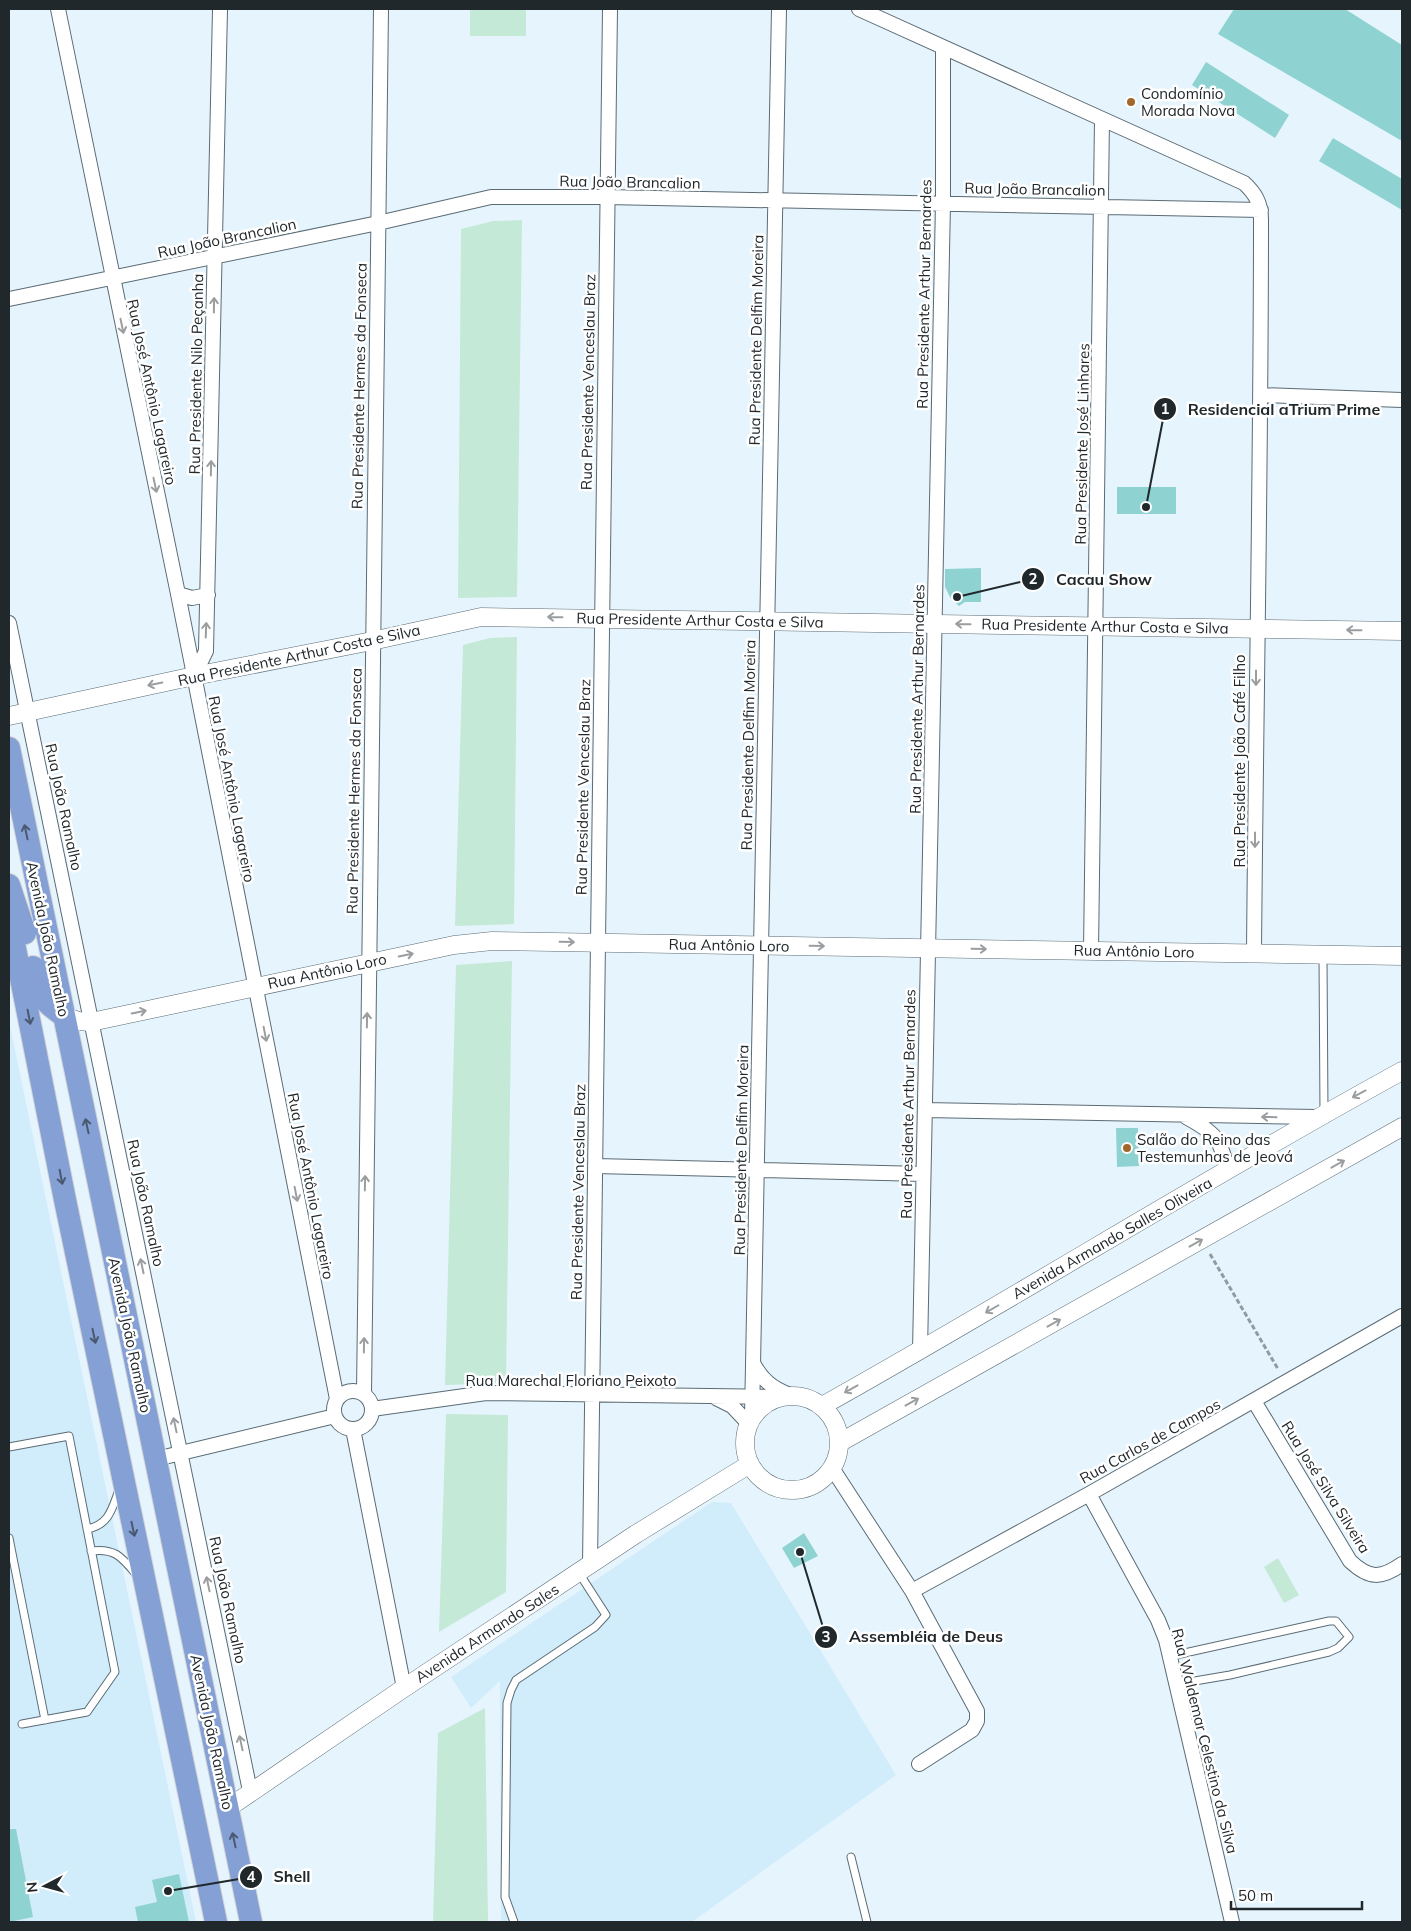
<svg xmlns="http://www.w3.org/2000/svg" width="1411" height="1931" viewBox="0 0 1411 1931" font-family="Mulish,sans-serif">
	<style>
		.built { fill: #d1ecfa }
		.green { fill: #c4e9d6 }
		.building { fill: #8fd2d2 }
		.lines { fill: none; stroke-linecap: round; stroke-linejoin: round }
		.service-casing { stroke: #5b6b74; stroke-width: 9 }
		.minor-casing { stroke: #5b6b74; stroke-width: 16 }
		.tertiary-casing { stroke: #5b6b74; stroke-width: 19 }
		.trunk-casing { stroke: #d3d4d5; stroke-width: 24 }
		.path { stroke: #919ca2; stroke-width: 3; stroke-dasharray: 5 2.5; stroke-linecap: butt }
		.service { stroke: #fff; stroke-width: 7 }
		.minor { stroke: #fff; stroke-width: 14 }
		.tertiary { stroke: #fff; stroke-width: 18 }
		.trunk { stroke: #84a0d4; stroke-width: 22 }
		.oneway { stroke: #9b9ea0 }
		.oneway2 { stroke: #49586f }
		.poi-dot { fill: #a36829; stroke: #fff; stroke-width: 2 }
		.labels { text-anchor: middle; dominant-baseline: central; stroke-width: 5; stroke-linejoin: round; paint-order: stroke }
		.poi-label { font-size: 15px; fill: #21282c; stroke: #fff; text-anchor: start }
		.street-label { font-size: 15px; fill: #21282c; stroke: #fff }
		.leader { fill: none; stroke: #21282c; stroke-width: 2 }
		.callout-dot { fill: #21282c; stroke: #fff; stroke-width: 2 }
		.mark-label { font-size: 15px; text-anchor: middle; font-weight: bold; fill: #fff }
		.callout-label { font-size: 16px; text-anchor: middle; font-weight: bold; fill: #21282c; stroke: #fff; stroke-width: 5; stroke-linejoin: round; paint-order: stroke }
	</style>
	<rect width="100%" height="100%" fill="#e6f5fd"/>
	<path class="built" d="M9 1021 196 1922H9Z
		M712 1502 731 1503 896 1775 692 1922H501L500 1681 471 1708 451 1677Z"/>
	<path class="green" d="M470 9H526V36H470Z
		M522 220 517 597 458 598 461 229 493 221Z
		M517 637 514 924 455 926 463 645 490 638Z
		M512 961 506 1383 445 1385 456 965Z
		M446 1414 508 1415 506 1592 439 1632Z
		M1278 1558 1299 1595 1284 1603 1264 1567Z
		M485 1708 488 1922H433L438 1733Z"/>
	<path class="building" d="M1234 9H1345L1402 45V141L1218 34Z
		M1206 62 1289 115 1275 138 1192 85Z
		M1333 138 1402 179V210L1319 161Z
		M1117 487H1176V514H1117Z
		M981 568V602H965L959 606 950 597 945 587V569Z
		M1116 1128H1138L1139 1166 1117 1167Z
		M804 1533 818 1556 794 1568 782 1548Z
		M9 1829H16L33 1917 9 1922Z
		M179 1874 189 1922H138L135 1907 157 1902 152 1880Z"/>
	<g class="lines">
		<g class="service-casing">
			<path id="service" d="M1323 956 1324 1113
				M9 1447 69 1436 115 1672 87 1712 22 1724
				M87 1529C109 1525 112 1509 119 1490
				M9 1538 45 1720
				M91 1551C114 1548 121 1556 135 1573
				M1171 1656 1329 1621H1336L1349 1637 1338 1648 1329 1652 1230 1675 1177 1684
				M851 1857 867 1922
				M514 1922 505 1897 507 1703 511 1690 516 1680 595 1627 606 1615 579 1573"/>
		</g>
		<g class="minor-casing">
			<path id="minor" d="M58 9 178 594 337 1399
				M859 9 1244 183C1255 193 1261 203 1261 219 1261 464 1256 708 1254 953
				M9 299 378 223 491 197H606L1261 210
				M1261 395 1402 400
				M178 594 192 598 208 595
				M9 623 250 1791
				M194 676 206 651 220 9
				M1091 951 1102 119
				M925 1110 1318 1117
				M1186 1117C1214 1132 1222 1139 1227 1171
				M595 1166 923 1174
				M920 1351 943 203V47
				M753 1363C762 1380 772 1388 790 1395
				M334 1410a19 19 0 1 1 38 0a19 19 0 1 1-38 0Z
				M364 1394 381 9
				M716 1398 732 1406 749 1424
				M1254 1401 1350 1561C1369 1579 1381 1579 1402 1564
				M372 1409 486 1393 780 1397
				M752 1418 779 9
				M353 1429 404 1688
				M156 1459 335 1416
				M832 1468 912 1591 977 1711V1721L972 1730 919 1764
				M1089 1494 1158 1620 1166 1640 1232 1922
				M590 1565 610 9
				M912 1591 1089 1494 1402 1316"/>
		</g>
		<g class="tertiary-casing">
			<path id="tertiary" d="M9 716 194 676 372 641 481 617 1402 631
				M64 1016 78 1021 91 1022 454 945 492 941 1402 956
				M745 1443a47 47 0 1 1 94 0a47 47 0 1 1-94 0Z
				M822 1406C1017 1297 1206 1178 1402 1071
				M839 1443 1402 1127
				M228 1808 404 1688 636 1534 750 1464"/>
		</g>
		<g class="trunk-casing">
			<path id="trunk" d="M9 748 251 1922
				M9 885 25 933
				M9 918 65 1200 216 1922
				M33 967C39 996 40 999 64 1016"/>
		</g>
		<path class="path" d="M1210 1254 1278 1369"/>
		<use href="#service" class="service"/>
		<use href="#minor" class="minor"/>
		<use href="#tertiary" class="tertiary"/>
		<use href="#trunk" class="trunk"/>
	</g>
	<defs><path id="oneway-shaft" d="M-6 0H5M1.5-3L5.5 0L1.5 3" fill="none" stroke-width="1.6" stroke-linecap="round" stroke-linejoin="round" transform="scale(1.25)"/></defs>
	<g class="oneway">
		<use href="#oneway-shaft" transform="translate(214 305) rotate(-89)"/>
		<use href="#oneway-shaft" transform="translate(122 326) rotate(78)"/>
		<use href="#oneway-shaft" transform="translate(211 468) rotate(-89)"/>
		<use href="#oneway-shaft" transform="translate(155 485) rotate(78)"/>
		<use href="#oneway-shaft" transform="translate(555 617) rotate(-179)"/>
		<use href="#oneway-shaft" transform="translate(963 624) rotate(-179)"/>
		<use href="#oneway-shaft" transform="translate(206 630) rotate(-88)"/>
		<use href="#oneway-shaft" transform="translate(1354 630) rotate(-179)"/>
		<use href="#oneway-shaft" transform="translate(1256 678) rotate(90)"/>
		<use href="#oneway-shaft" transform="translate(155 684) rotate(168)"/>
		<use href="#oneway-shaft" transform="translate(1255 840) rotate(90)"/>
		<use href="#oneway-shaft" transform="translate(567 942) rotate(1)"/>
		<use href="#oneway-shaft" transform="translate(817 946) rotate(1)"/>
		<use href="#oneway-shaft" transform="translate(979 949) rotate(1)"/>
		<use href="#oneway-shaft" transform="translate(406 955) rotate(-12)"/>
		<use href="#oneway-shaft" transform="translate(139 1012) rotate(-12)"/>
		<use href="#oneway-shaft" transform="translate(367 1020) rotate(-89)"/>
		<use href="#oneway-shaft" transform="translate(265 1034) rotate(79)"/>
		<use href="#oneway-shaft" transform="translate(1359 1094) rotate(152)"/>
		<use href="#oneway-shaft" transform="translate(1269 1117) rotate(-179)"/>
		<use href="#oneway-shaft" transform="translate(1338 1164) rotate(-29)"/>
		<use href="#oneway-shaft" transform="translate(365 1183) rotate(-89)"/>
		<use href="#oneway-shaft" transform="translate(296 1194) rotate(79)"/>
		<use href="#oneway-shaft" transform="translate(1196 1243) rotate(-29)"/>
		<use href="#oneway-shaft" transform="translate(142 1266) rotate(-102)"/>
		<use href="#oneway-shaft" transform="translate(992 1309) rotate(150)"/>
		<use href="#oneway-shaft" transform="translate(1054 1323) rotate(-29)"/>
		<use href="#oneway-shaft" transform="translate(364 1345) rotate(-89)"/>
		<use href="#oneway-shaft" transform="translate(851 1389) rotate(151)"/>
		<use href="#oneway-shaft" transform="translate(912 1402) rotate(-29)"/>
		<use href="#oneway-shaft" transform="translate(175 1425) rotate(-102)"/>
		<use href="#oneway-shaft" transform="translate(208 1584) rotate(-102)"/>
		<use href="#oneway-shaft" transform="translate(241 1743) rotate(-102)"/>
	</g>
	<g class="oneway2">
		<use href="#oneway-shaft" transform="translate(26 832) rotate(-102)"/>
		<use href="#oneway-shaft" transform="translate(29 1017) rotate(79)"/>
		<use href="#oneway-shaft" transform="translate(87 1126) rotate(-102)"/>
		<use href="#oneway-shaft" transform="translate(61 1177) rotate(79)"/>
		<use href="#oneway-shaft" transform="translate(94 1336) rotate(78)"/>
		<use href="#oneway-shaft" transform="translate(133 1529) rotate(78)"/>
		<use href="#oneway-shaft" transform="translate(234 1840) rotate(-102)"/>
	</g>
	<g class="poi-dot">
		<circle cx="1131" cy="102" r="5"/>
		<circle cx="1127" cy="1148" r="5"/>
	</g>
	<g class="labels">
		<g class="poi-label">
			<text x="1141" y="93">Condomínio<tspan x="1141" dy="17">Morada Nova</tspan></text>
			<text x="1137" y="1139">Salão do Reino das<tspan x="1137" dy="17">Testemunhas de Jeová</tspan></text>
		</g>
		<g class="street-label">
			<text transform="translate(630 182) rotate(1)">Rua João Brancalion</text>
			<text transform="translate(1035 189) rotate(1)">Rua João Brancalion</text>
			<text transform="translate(227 238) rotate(-12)">Rua João Brancalion</text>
			<text transform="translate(924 294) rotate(-89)">Rua Presidente Arthur Bernardes</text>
			<text transform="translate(756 340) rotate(-89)">Rua Presidente Delfim Moreira</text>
			<text transform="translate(196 374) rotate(-89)">Rua Presidente Nilo Peçanha</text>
			<text transform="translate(588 382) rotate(-89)">Rua Presidente Venceslau Braz</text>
			<text transform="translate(359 386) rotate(-89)">Rua Presidente Hermes da Fonseca</text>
			<text transform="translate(152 392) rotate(78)">Rua José Antônio Lagareiro</text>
			<text transform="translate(1082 444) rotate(-89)">Rua Presidente José Linhares</text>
			<text transform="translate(700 620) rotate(1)">Rua Presidente Arthur Costa e Silva</text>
			<text transform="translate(1105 626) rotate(1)">Rua Presidente Arthur Costa e Silva</text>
			<text transform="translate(299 655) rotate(-12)">Rua Presidente Arthur Costa e Silva</text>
			<text transform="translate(917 699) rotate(-89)">Rua Presidente Arthur Bernardes</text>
			<text transform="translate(748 745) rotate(-89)">Rua Presidente Delfim Moreira</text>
			<text transform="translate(1239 761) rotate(-90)">Rua Presidente João Café Filho</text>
			<text transform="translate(583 787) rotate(-89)">Rua Presidente Venceslau Braz</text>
			<text transform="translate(232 789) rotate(79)">Rua José Antônio Lagareiro</text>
			<text transform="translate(354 791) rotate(-89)">Rua Presidente Hermes da Fonseca</text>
			<text transform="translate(64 807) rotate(78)">Rua João Ramalho</text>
			<text transform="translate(48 939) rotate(78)">Avenida João Ramalho</text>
			<text transform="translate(729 945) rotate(1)">Rua Antônio Loro</text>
			<text transform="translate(1134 951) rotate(1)">Rua Antônio Loro</text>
			<text transform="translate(327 971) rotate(-12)">Rua Antônio Loro</text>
			<text transform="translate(908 1104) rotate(-89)">Rua Presidente Arthur Bernardes</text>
			<text transform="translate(741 1150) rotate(-89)">Rua Presidente Delfim Moreira</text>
			<text transform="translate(311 1186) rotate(79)">Rua José Antônio Lagareiro</text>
			<text transform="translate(578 1192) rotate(-89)">Rua Presidente Venceslau Braz</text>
			<text transform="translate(146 1203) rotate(78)">Rua João Ramalho</text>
			<text transform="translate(1112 1238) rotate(-30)">Avenida Armando Salles Oliveira</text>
			<text transform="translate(130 1335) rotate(78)">Avenida João Ramalho</text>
			<text x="571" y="1380">Rua Marechal Floriano Peixoto</text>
			<text transform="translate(1150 1441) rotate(-29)">Rua Carlos de Campos</text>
			<text transform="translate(1326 1487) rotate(58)">Rua José Silva Silveira</text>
			<text transform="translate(228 1600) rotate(78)">Rua João Ramalho</text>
			<text transform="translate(487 1633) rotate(-33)">Avenida Armando Sales</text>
			<text transform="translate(212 1732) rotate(78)">Avenida João Ramalho</text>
			<text transform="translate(1205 1741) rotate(76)">Rua Waldemar Celestino da Silva</text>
		</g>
	</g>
	<path class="leader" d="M1146 507L1165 409M957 597L1033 579M800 1552L826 1637M168 1891L251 1877"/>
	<g class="callout-dot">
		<circle cx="1146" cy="507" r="5"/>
		<circle cx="957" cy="597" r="5"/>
		<circle cx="800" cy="1552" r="5"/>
		<circle cx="168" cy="1891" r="5"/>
		<circle cx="1165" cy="409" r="12"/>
		<circle cx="1033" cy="579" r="12"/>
		<circle cx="826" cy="1637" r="12"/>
		<circle cx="251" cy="1877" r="12"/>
	</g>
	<g class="mark-label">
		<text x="1165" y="414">1</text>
		<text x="1033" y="584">2</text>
		<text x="826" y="1642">3</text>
		<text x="251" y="1882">4</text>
	</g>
	<g class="callout-label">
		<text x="1284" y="415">Residencial aTrium Prime</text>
		<text x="1104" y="585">Cacau Show</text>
		<text x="926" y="1642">Assembléia de Deus</text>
		<text x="292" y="1882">Shell</text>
	</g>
	<rect width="1411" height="1931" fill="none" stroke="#21282c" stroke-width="20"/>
	<g transform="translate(45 1886) rotate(264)" stroke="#ffffff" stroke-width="4" paint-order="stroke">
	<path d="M0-4L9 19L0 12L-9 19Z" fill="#21282c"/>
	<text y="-8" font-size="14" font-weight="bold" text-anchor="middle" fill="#21282c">N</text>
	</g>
	<path d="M1231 1901v8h131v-8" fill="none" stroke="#21282c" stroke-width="2.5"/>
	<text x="1238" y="1901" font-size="15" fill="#21282c" stroke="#ffffff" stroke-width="4" paint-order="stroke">50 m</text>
</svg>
